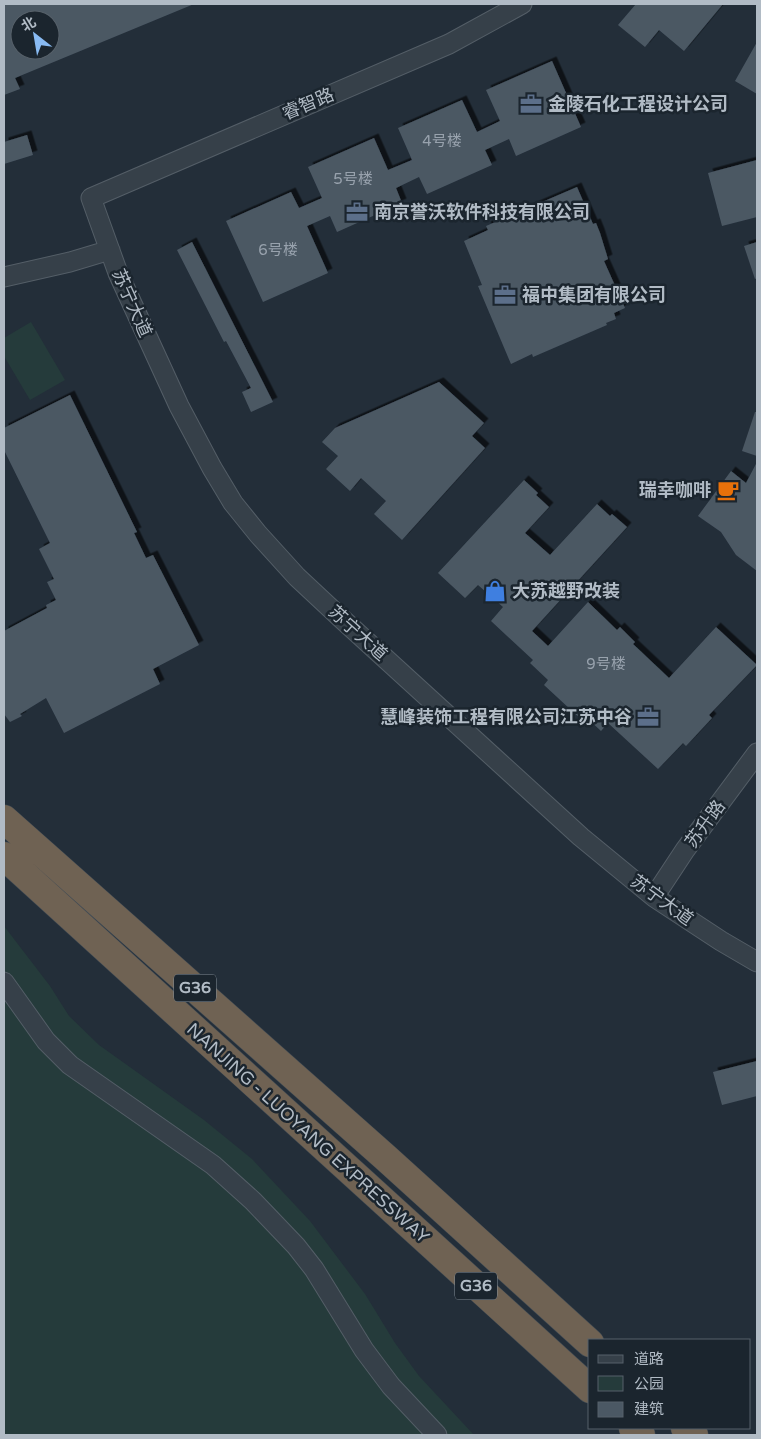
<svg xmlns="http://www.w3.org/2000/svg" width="761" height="1439" viewBox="0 0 761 1439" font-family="'Varela Round','Noto Sans SC',sans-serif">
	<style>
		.green { fill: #253b3b }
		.building { fill: #4b5864; fill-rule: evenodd; filter: url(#shadow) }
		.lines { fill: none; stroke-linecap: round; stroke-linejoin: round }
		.minor-casing { stroke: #545e67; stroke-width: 21 }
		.highway-casing { stroke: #414b54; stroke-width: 29 }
		.minor { stroke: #364049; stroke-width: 19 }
		.highway { stroke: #6f6253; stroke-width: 28 }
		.labels { text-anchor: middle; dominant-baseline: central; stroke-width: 5; stroke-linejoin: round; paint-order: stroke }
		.number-label { font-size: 15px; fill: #98a2ad }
		.shield { fill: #1b252e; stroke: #848e98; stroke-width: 1 }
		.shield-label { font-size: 16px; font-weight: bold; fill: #b1bbc5 }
		.street-label { font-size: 18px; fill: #b1bbc5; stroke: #1b252e }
		.poi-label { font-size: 18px; font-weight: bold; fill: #b1bbc5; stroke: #1b252e; text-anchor: start }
	</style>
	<defs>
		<filter id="shadow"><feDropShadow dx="4.5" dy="-4.5" stdDeviation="0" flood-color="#0009"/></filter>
	</defs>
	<rect width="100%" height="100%" fill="#232e39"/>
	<path class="green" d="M31 322 65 380 30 400 4 356V338Z
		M4 926 50 986 69 1016 99 1045 204 1120 252 1159 310 1221 365 1294 395 1343 419 1376 474 1435H4Z"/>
	<path class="building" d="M4 4H194L15 78 20 89 4 95ZM20 20H50V50H20Z
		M636 4H723L684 51 659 30 645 47 618 25Z
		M757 42V94L735 81Z
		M552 61 581 127 516 156 509 139 485 150 492 165 427 194 419 177 396 188 402 203 337 232 330 216 307 226 328 273 263 302 226 221 291 192 299 208 322 198 308 167 374 138 388 170 412 160 398 128 462 100 477 132 500 121 486 90Z
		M27 135 33 155 4 164V142Z
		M757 160V217L722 226 708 173Z
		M577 187 593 224 596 223 600 233 608 259 604 261 625 308 614 313 616 319 606 323 607 325 533 357 532 354 511 364 478 286 482 285 464 241 488 230 486 226Z
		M192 242 273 402 251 412 242 392 251 388 226 341 224 342 177 250Z
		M757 242V278L755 279 744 246Z
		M439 382 484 423 472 436 485 448 402 540 374 514 386 501 361 478 350 491 326 469 338 456 322 442 335 428Z
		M70 395 137 532 134 533 146 558 153 555 199 645 153 669 160 684 64 733 46 698 20 714 22 716 10 722 4 714V631L47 608 46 605 56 600 47 582 54 579 39 549 50 543 4 450V428Z
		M755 412H757V456L742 451Z
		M757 462V571L736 555 721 532 698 516 731 471 746 483Z
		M524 480 538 493 536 495 549 507 525 533 550 555 597 504 610 516 612 514 627 527 532 631 548 646 588 602 617 630 620 627 635 642 633 644 669 678 716 627 757 665 709 715 712 718 686 746 683 743 658 769 608 723 601 731 587 718 584 722 544 685 548 680 530 663 533 660 491 621 503 607 478 585 465 598 438 573Z
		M757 1061V1096L722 1105 713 1072Z"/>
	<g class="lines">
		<g class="minor-casing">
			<path id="minor" d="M522 4 449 44 91 198 118 273 179 406 212 468 233 503 258 534 297 577 342 619 581 837 654 897 721 941 757 962
				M4 277 70 262 110 250
				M654 897 685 850 757 753
				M4 982 46 1041 70 1065 213 1165 253 1201 296 1246 314 1269 364 1350 391 1386 437 1435"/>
		</g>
		<g class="highway-casing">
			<path id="highway" d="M4 819 386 1158 590 1343
				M4 856 590 1389
				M633 1428 641 1435
				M685 1428 694 1435"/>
		</g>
		<use href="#minor" class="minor"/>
		<use href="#highway" class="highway"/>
	</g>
	<defs>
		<g id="office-bare" transform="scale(1.725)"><path d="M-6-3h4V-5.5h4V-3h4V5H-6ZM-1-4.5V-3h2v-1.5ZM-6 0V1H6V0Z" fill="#5c6f8a" stroke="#1b252e" stroke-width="2.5" paint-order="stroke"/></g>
		<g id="cafe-bare" transform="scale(1.725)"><path d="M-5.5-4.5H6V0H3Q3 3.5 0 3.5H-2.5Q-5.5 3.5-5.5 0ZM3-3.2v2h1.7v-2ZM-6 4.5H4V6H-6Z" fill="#e8710a" stroke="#1b252e" stroke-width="2.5" paint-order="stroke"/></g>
		<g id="shop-bare" transform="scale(1.725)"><path d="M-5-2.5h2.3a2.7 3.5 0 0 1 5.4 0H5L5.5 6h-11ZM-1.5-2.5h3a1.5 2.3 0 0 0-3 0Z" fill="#3f7fe0" stroke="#1b252e" stroke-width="2.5" paint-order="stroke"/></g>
	</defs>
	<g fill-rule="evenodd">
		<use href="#office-bare" x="531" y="104"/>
		<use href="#office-bare" x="357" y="212"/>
		<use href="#office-bare" x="505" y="295"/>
		<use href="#cafe-bare" x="728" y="490"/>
		<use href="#shop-bare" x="495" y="591"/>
		<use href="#office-bare" x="648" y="717"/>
	</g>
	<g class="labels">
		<g class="number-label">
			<text x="442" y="141">4号楼</text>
			<text x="353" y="179">5号楼</text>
			<text x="278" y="250">6号楼</text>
			<text x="606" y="664">9号楼</text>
		</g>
		<g class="shield">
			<rect x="174" y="974.5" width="42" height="27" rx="4"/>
			<rect x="455" y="1272.5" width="42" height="27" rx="4"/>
		</g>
		<g class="shield-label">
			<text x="195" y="988">G36</text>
			<text x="476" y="1286">G36</text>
		</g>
		<g class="street-label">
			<text transform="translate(308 104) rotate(-23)">睿智路</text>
			<text transform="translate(132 303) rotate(66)">苏宁大道</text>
			<text transform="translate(358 633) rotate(42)">苏宁大道</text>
			<text transform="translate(705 824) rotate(-54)">苏升路</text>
			<text transform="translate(662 900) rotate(36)">苏宁大道</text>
			<text transform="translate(308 1133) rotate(42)">NANJING - LUOYANG EXPRESSWAY</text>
		</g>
		<g class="poi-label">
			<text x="548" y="104">金陵石化工程设计公司</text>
			<text x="374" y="212">南京誉沃软件科技有限公司</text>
			<text x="522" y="295">福中集团有限公司</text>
			<text x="711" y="490" text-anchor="end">瑞幸咖啡</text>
			<text x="512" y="591">大苏越野改装</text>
			<text x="632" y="717" text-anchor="end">慧峰装饰工程有限公司江苏中谷</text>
		</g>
	</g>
	<rect width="761" height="1439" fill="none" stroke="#b1bbc5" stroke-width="10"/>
	<rect x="588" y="1339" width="162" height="90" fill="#1b252e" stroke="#57616a"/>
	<rect x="598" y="1355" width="25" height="8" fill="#364049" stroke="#57616a"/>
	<text x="634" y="1364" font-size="15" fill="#b1bbc5">道路</text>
	<rect x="598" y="1376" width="25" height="15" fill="#253b3b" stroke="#57616a"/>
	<text x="634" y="1389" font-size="15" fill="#b1bbc5">公园</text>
	<rect x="598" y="1402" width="25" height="15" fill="#4b5864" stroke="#57616a"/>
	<text x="634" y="1414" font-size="15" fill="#b1bbc5">建筑</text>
	<g transform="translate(35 35) rotate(329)"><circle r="24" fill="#1b252e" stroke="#57616a"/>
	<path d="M0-4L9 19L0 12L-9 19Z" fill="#89bbf3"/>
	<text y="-8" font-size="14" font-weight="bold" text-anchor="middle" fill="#b1bbc5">北</text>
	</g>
</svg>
